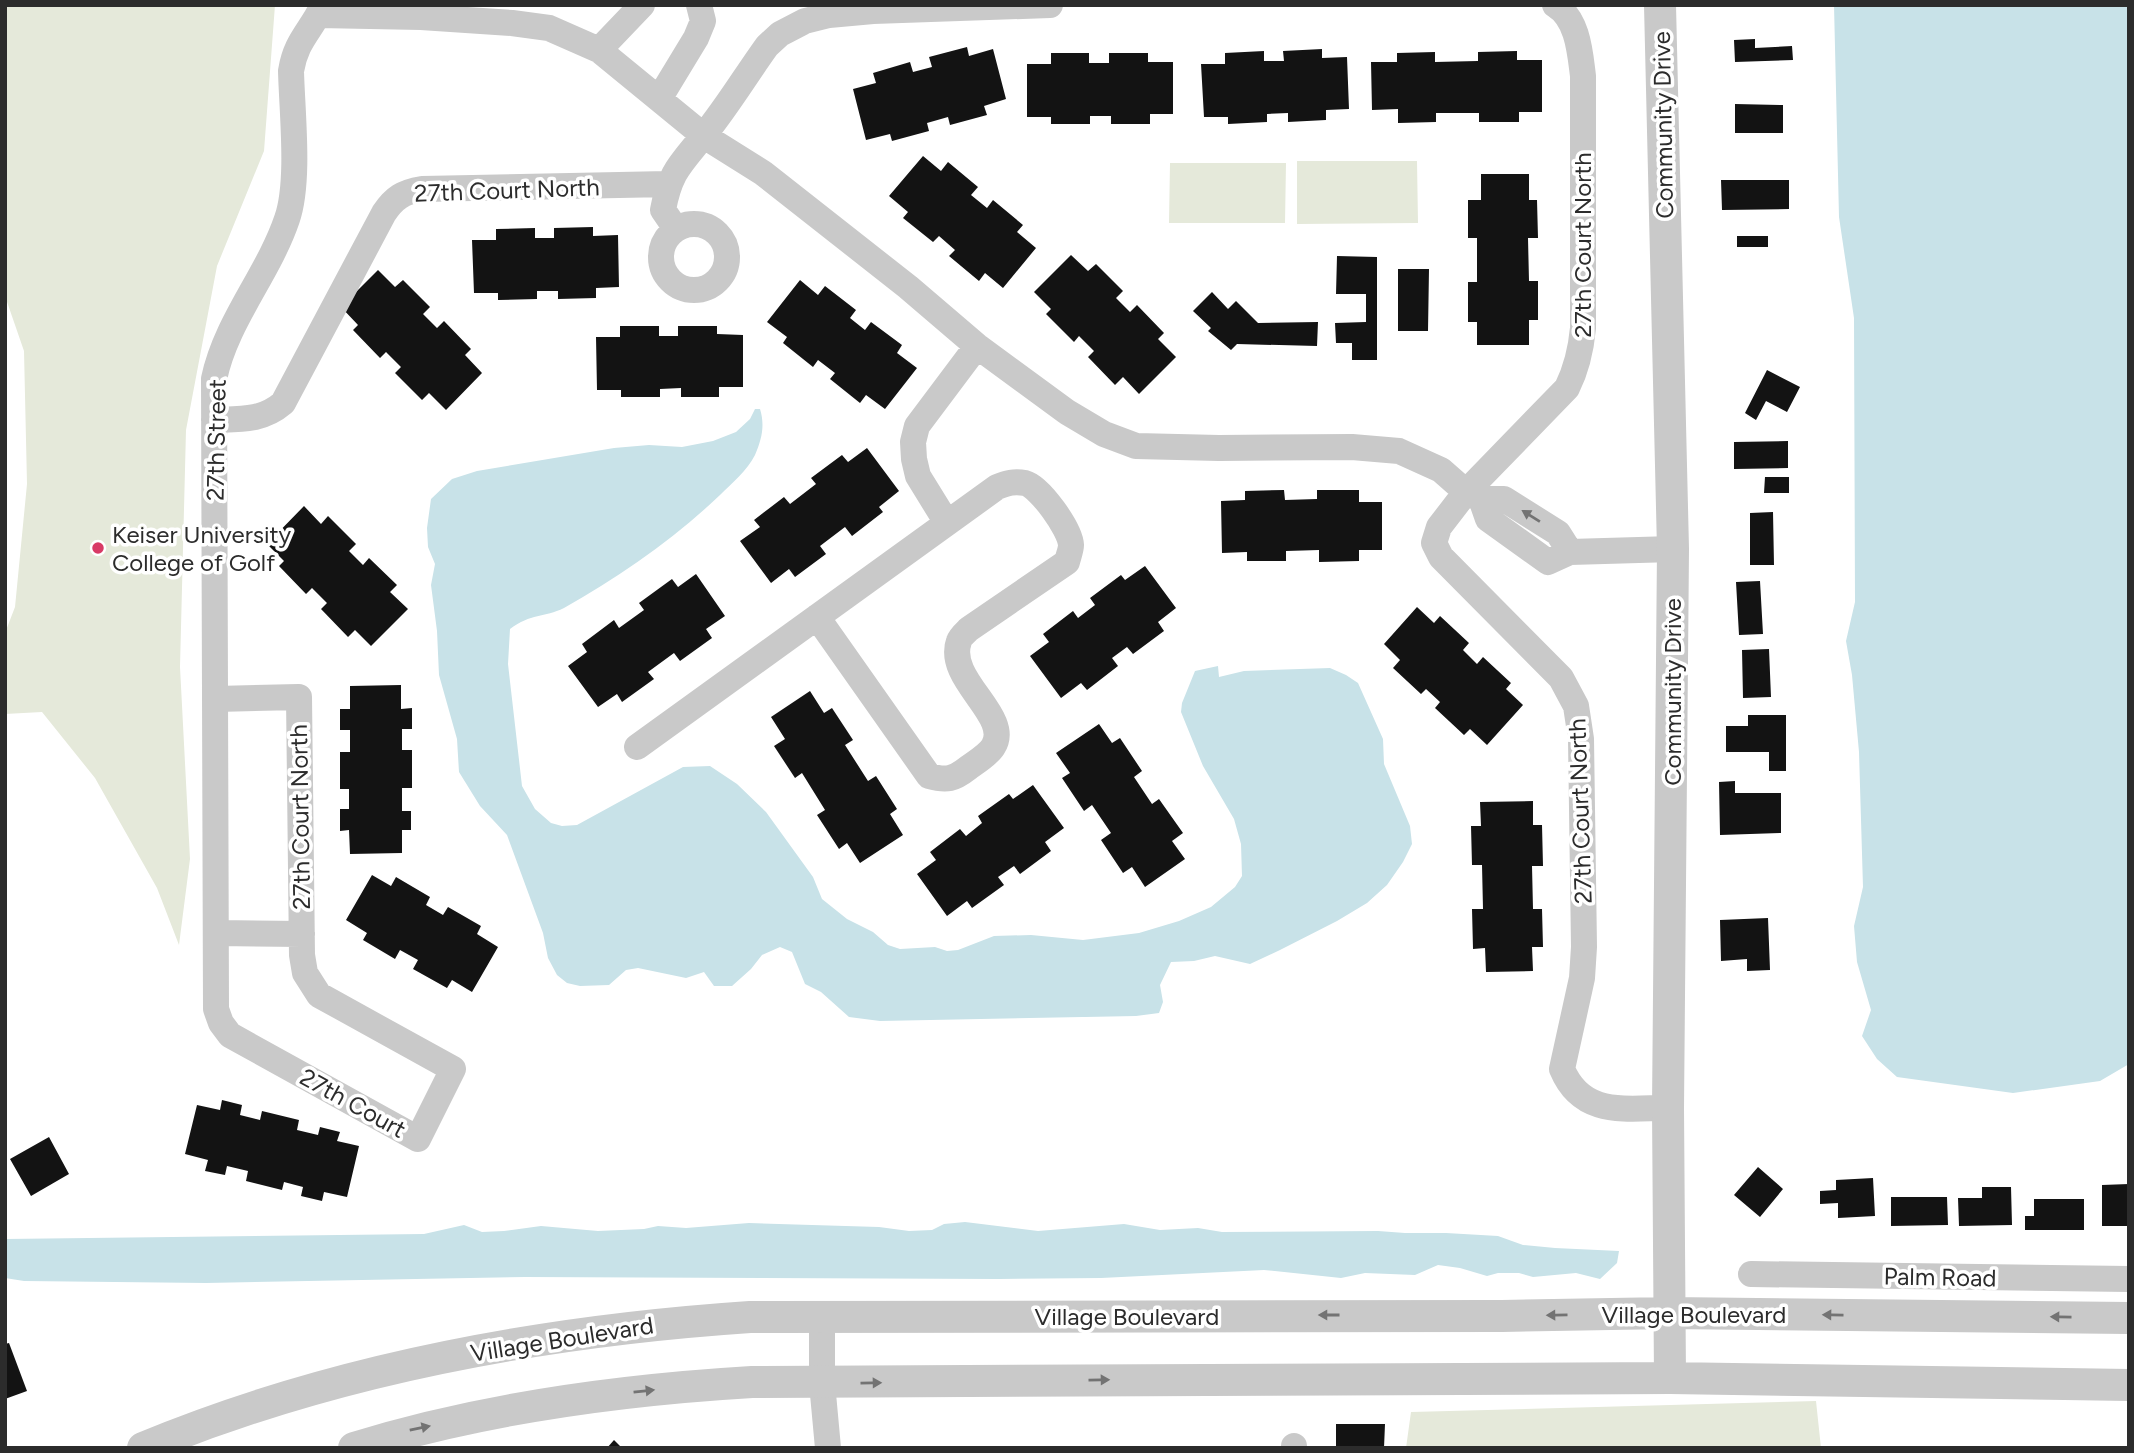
<svg xmlns="http://www.w3.org/2000/svg" width="2134" height="1453" viewBox="0 0 2134 1453" font-family="Figtree,sans-serif">
	<style>
		.green { fill: #e5e9da }
		.water { fill: #c8e2e8 }
		.building { fill: #131313 }
		.lines { fill: none; stroke-linecap: round; stroke-linejoin: round }
		.minor { stroke: #c9c9c9; stroke-width: 26 }
		.tertiary { stroke: #c9c9c9; stroke-width: 32 }
		.oneway { fill: #737373 }
		.poi-dot { fill: #d83a66; stroke: #fff; stroke-width: 2.5 }
		.labels { text-anchor: middle; dominant-baseline: central; stroke-width: 7; stroke-linejoin: round; paint-order: stroke }
		.street-label { font-size: 24px; fill: #2c2c2c; stroke: #fff }
		.poi-label { font-size: 24px; fill: #2c2c2c; stroke: #fff; text-anchor: start }
	</style>
	<rect width="100%" height="100%" fill="#fff"/>
	<path class="green" d="M5 5H275L264 151 217 266 186 430 180 667 190 859 179 945 157 888 95 778 42 712 5 714V633L15 607 27 484 24 351 5 296Z
		M1297 161H1417L1418 223 1297 224Z
		M1170 163H1286L1285 223H1169Z
		M1816 1401 1821 1448H1406L1411 1412Z"/>
	<path class="water" d="M1834 5H2129V1064L2100 1081 2013 1093 1897 1077 1877 1059 1862 1036 1871 1010 1857 962 1854 926 1863 887 1859 752 1852 675 1846 641 1855 602 1854 318 1839 217Z
		M755 409H760C765 425 762 439 755 455 747 471 732 483 720 495 674 539 619 577 564 608 544 618 531 613 510 629L508 664 522 786 535 809 551 823 562 826 577 825 683 767 710 766 737 784 766 812 813 877 822 899 847 919 873 932 888 945 900 949 935 947 947 951 958 950 994 936 1031 935 1083 940 1139 933 1179 921 1211 907 1235 887 1242 876 1241 844 1234 819 1203 766 1181 712 1182 703 1195 671 1218 666 1219 677 1244 671 1330 668 1346 675 1358 683 1383 739 1384 764 1410 826 1412 844 1403 862 1387 885 1367 903 1337 921 1280 950 1250 964 1215 956 1194 961 1171 962 1160 985 1163 1002 1159 1013 1136 1016 880 1021 849 1017 821 992 805 984 792 952 780 947 762 955 751 969 732 986H714L704 972 686 978 638 968 626 970 609 985 580 986 567 983 557 975 548 958 543 933 507 835 480 806 459 772 457 739 439 675 437 631 431 585 435 564 428 547 427 528 431 499 452 479 477 471 614 448 649 445 682 447 713 441 736 432 750 419Z
		M965 1222 1038 1231 1124 1224 1160 1230 1198 1228 1222 1232 1378 1231 1405 1233H1446L1498 1236 1523 1245 1555 1248 1619 1251 1617 1263 1600 1279 1576 1273 1533 1277 1519 1273H1498L1487 1276 1460 1268 1438 1265 1415 1275 1365 1273 1341 1278 1264 1270 1101 1278 999 1279 525 1277 206 1283 24 1281 5 1278V1239L424 1234 464 1225 482 1232 504 1231 541 1226 598 1231 644 1229 658 1226 686 1228 749 1223 879 1227 909 1231 932 1230 944 1224Z"/>
	<path class="building" d="M1755 39V48L1792 46 1793 60 1735 62 1734 40Z
		M967 47 969 56 993 49 1006 99 984 106 987 115 950 125 948 117 927 123 929 131 892 141 890 134 866 140 853 89 876 83 873 73 910 62 913 72 932 67 929 57Z
		M1322 49V58L1347 57 1349 109 1326 110V120L1288 122V113L1267 114V122L1228 124V117H1204L1201 64H1225V53L1264 51V61H1284L1283 51Z
		M1517 51V60H1542V112H1519V122H1479V113H1436V122L1398 123V109L1372 110 1371 62H1397V53L1435 52V62L1478 61V52Z
		M1051 53H1089V63H1109V53H1148V62H1173V114H1150V124H1111V116H1090V124H1051V117H1027V64H1051Z
		M1735 104 1783 105V133H1735Z
		M923 156 941 171 948 162 978 187 971 195 987 208 993 200 1023 225 1017 232 1036 248 1003 288 985 273 979 281 949 256 955 250 939 236 933 242 903 218 908 212 889 196Z
		M1481 174H1529V200H1537L1538 238H1528L1529 281H1538V320H1529V345H1477V322H1468V282H1477V238H1468V200H1481Z
		M1721 180H1789V209L1722 210Z
		M593 227V236L618 235 619 287 596 288V298L558 299V291H537V299L498 300V293H474L472 240H496V229L535 228V238H554V228Z
		M1737 236H1768V247H1737Z
		M1071 255 1088 271 1096 264 1123 291 1116 298 1130 312 1137 305 1164 333 1158 339 1176 357 1139 394 1123 377 1115 385 1088 357 1094 351 1079 336 1074 342 1046 314 1051 309 1034 292Z
		M1337 256 1377 257V360H1352V343H1336L1335 323 1366 322V294H1336Z
		M1398 269H1429L1428 331H1398Z
		M378 270 395 287 403 280 430 307 423 314 437 328 444 321 471 349 465 355 482 373 446 410 429 393 422 400 395 373 401 367 386 352 380 358 353 330 358 325 341 307Z
		M800 280 818 295 825 286 856 310 850 318 865 330 871 322 902 345 897 353 917 368 885 409 866 395 860 403 830 379 835 373 818 360 813 367 783 343 787 337 767 322Z
		M1212 292 1228 309 1236 301 1258 323 1318 322 1317 346 1237 344 1231 350 1208 331 1211 328 1193 311Z
		M620 326H659V336H678V326H717V334L743 335V387H719V397H681V388L660 389V397H621V390H597L596 337H620Z
		M1767 370 1800 387 1787 412 1766 401 1756 420 1745 413Z
		M1788 441V468L1734 469V442Z
		M867 448 899 491 879 507 883 512 852 536 845 527 820 546 826 554 795 577 789 569 771 583 740 541 760 527 754 520 784 497 790 504 816 484 811 478 842 455 848 462Z
		M1765 477H1789V493H1764Z
		M1284 490 1285 500 1317 499V490H1359V502H1382V550H1359V561L1319 562V550L1286 551V561H1247V552L1222 553 1221 501 1245 500V491Z
		M304 506 321 524 328 516 356 544 349 551 363 565 369 558 397 585 390 592 408 609 371 646 355 630 348 637 321 609 327 603 312 588 306 594 279 566 284 561 267 544Z
		M1773 512 1774 565H1750V513Z
		M1145 566 1176 608 1158 622 1164 631 1133 654 1127 647 1112 658 1118 666 1087 690 1081 683 1061 698 1030 656 1049 642 1043 634 1073 611 1078 618 1095 605 1090 598 1121 575 1125 580Z
		M696 574 725 616 706 629 712 638 680 661 674 653 648 672 654 679 622 702 617 694 598 707 568 666 587 652 582 644 614 620 619 628 644 610 639 603 672 579 678 587Z
		M1760 581 1763 634 1739 635 1736 582Z
		M1417 607 1434 623 1440 616 1469 643 1463 650 1477 664 1483 657 1511 683 1506 689 1523 705 1487 745 1470 729 1464 735 1435 708 1440 702 1426 689 1421 694 1393 668 1400 660 1384 644Z
		M1769 649 1771 697 1743 698 1742 650Z
		M401 685V709L412 708V729H402V750H412V788H402V811H411V830H402V853L350 854 349 830 340 831V809H349V789H340V752H350V730H340V709H350V686Z
		M810 691 824 713 832 708 853 740 845 745 868 781 876 776 897 809 890 814 903 835 860 863 847 843 839 849 817 815 825 810 802 773 795 778 774 746 785 739 771 717Z
		M1748 715H1786V771H1769V752H1726V726H1748Z
		M1099 724 1112 743 1120 738 1142 771 1134 777 1152 804 1159 799 1183 833 1172 841 1185 859 1145 887 1132 867 1123 873 1101 840 1111 833 1092 805 1084 811 1062 778 1070 773 1056 753Z
		M1735 781V793H1781V833L1720 835 1719 782Z
		M1033 785 1064 828 1045 842 1051 851 1020 874 1014 866 998 877 1004 885 972 908 967 901 947 916 917 874 936 860 930 852 960 829 966 836 982 823 978 816 1009 794 1013 799Z
		M1533 801V825H1542L1543 866H1532L1533 909H1542L1543 947H1532L1533 971 1486 972 1485 948 1473 949 1472 909H1483L1482 865H1472L1471 826H1481L1480 802Z
		M372 875 391 886 396 877 430 897 426 905 443 915 448 907 481 926 477 934 498 947 472 992 452 980 447 988 413 969 418 960 400 950 395 959 363 940 367 933 346 920Z
		M1768 918 1770 970 1747 971V959L1721 961 1720 920Z
		M222 1100 242 1105 240 1115 260 1120 262 1111 299 1120 297 1130 318 1135 320 1127 340 1132 337 1141 359 1146 347 1197 324 1192 322 1201 301 1196 303 1187 284 1182 282 1190 246 1181 248 1171 227 1166 225 1175 205 1171 208 1160 185 1154 197 1105 220 1110Z
		M49 1137 69 1174 31 1196 10 1159Z
		M1758 1167 1783 1189 1760 1217 1734 1195Z
		M1873 1178 1875 1216 1838 1218V1203L1820 1204V1191L1836 1190V1180Z
		M2129 1184V1226H2102V1185Z
		M1982 1187H2011L2012 1225 1959 1226 1958 1198H1982Z
		M1891 1197H1947L1948 1225 1891 1226Z
		M2034 1199H2084V1230H2025V1216H2034Z
		M9 1343 27 1391 5 1399V1344Z
		M1336 1424H1385L1384 1448H1336Z
		M614 1440 622 1448H607Z"/>
	<g class="lines">
		<path class="minor" d="M1555 5C1578 19 1580 52 1583 76V328C1581 350 1577 368 1567 388L1466 492 1439 527 1434 543 1441 557 1561 678 1576 706 1581 739 1584 947 1582 978 1562 1069C1582 1117 1625 1108 1668 1108
			M319 15 421 17 512 23 549 28 599 50 704 136 763 173 908 287 977 346 1067 412 1104 434 1136 446 1219 448 1352 447 1399 451 1441 470 1466 492 1481 499H1504L1558 533 1570 552
			M599 50 642 5
			M659 99 696 38 703 21 699 5
			M661 257a33 33 0 1 1 66 0a33 33 0 1 1-66 0Z
			M676 229 663 210C670 171 681 164 704 135 727 107 746 75 767 46L780 34 805 21 829 15 873 11 1050 5
			M214 420C241 419 262 421 283 403L384 213C394 198 403 192 422 189L668 184
			M1481 499 1488 519 1548 562 1570 552 1673 549
			M947 523 918 476 914 459 913 442 917 426 977 346
			M216 699 299 697 302 955 305 973 319 995 453 1069 418 1139 230 1035 221 1023 216 1009 214 379C226 321 268 275 287 219 300 182 292 112 291 71 296 40 311 31 323 5
			M637 747 997 487C1007 483 1014 481 1025 483 1040 487 1070 529 1071 545 1071 550 1068 557 1067 562L969 629C966 632 960 637 959 641 945 680 1013 716 993 747 988 755 976 762 968 768 954 779 947 781 929 776L817 617
			M217 933 302 934
			M1751 1274 2129 1279
			M822 1318V1383L828 1448
			M1294 1446V1448"/>
		<path class="tertiary" d="M1660 5 1673 549 1668 1108 1670 1378
			M143 1448C336 1368 543 1331 750 1317L1502 1316 1669 1313 2129 1318
			M354 1448C483 1408 618 1390 752 1382L1670 1378 2129 1385"/>
	</g>
	<defs><path id="oneway-solid" d="M-6-.8H1V-3.2L6.5 0L1 3.2V.8H-6Z" transform="scale(1.75)"/></defs>
	<g class="oneway">
		<use href="#oneway-solid" transform="translate(1531 516) rotate(-148)"/>
		<use href="#oneway-solid" transform="translate(1329 1315) rotate(-180)"/>
		<use href="#oneway-solid" transform="translate(1557 1315) rotate(179)"/>
		<use href="#oneway-solid" transform="translate(1833 1315) rotate(-179)"/>
		<use href="#oneway-solid" transform="translate(2061 1317) rotate(-179)"/>
		<use href="#oneway-solid" transform="translate(1099 1380) rotate(-1)"/>
		<use href="#oneway-solid" transform="translate(871 1383) rotate(-1)"/>
		<use href="#oneway-solid" transform="translate(644 1391) rotate(-6)"/>
		<use href="#oneway-solid" transform="translate(420 1428) rotate(-12)"/>
	</g>
	<circle class="poi-dot" cx="98" cy="548" r="7"/>
	<g class="labels">
		<g class="street-label">
			<text transform="translate(1663 125) rotate(-91)">Community Drive</text>
			<text transform="translate(507 190) rotate(-2)">27th Court North</text>
			<text transform="translate(1582 245) rotate(-90)">27th Court North</text>
			<text transform="translate(216 440) rotate(-89)">27th Street</text>
			<text transform="translate(1672 692) rotate(-90)">Community Drive</text>
			<text transform="translate(1580 811) rotate(-92)">27th Court North</text>
			<text transform="translate(300 817) rotate(-91)">27th Court North</text>
			<text transform="translate(353 1103) rotate(29)">27th Court</text>
			<text transform="translate(1940 1277) rotate(1)">Palm Road</text>
			<text x="1694" y="1314">Village Boulevard</text>
			<text x="1127" y="1316">Village Boulevard</text>
			<text transform="translate(562 1339) rotate(-9)">Village Boulevard</text>
		</g>
		<g class="poi-label">
			<text x="112" y="534">Keiser University<tspan x="112" dy="28">College of Golf</tspan></text>
		</g>
	</g>
	<rect width="2134" height="1453" fill="none" stroke="#2c2c2c" stroke-width="14"/>
</svg>
